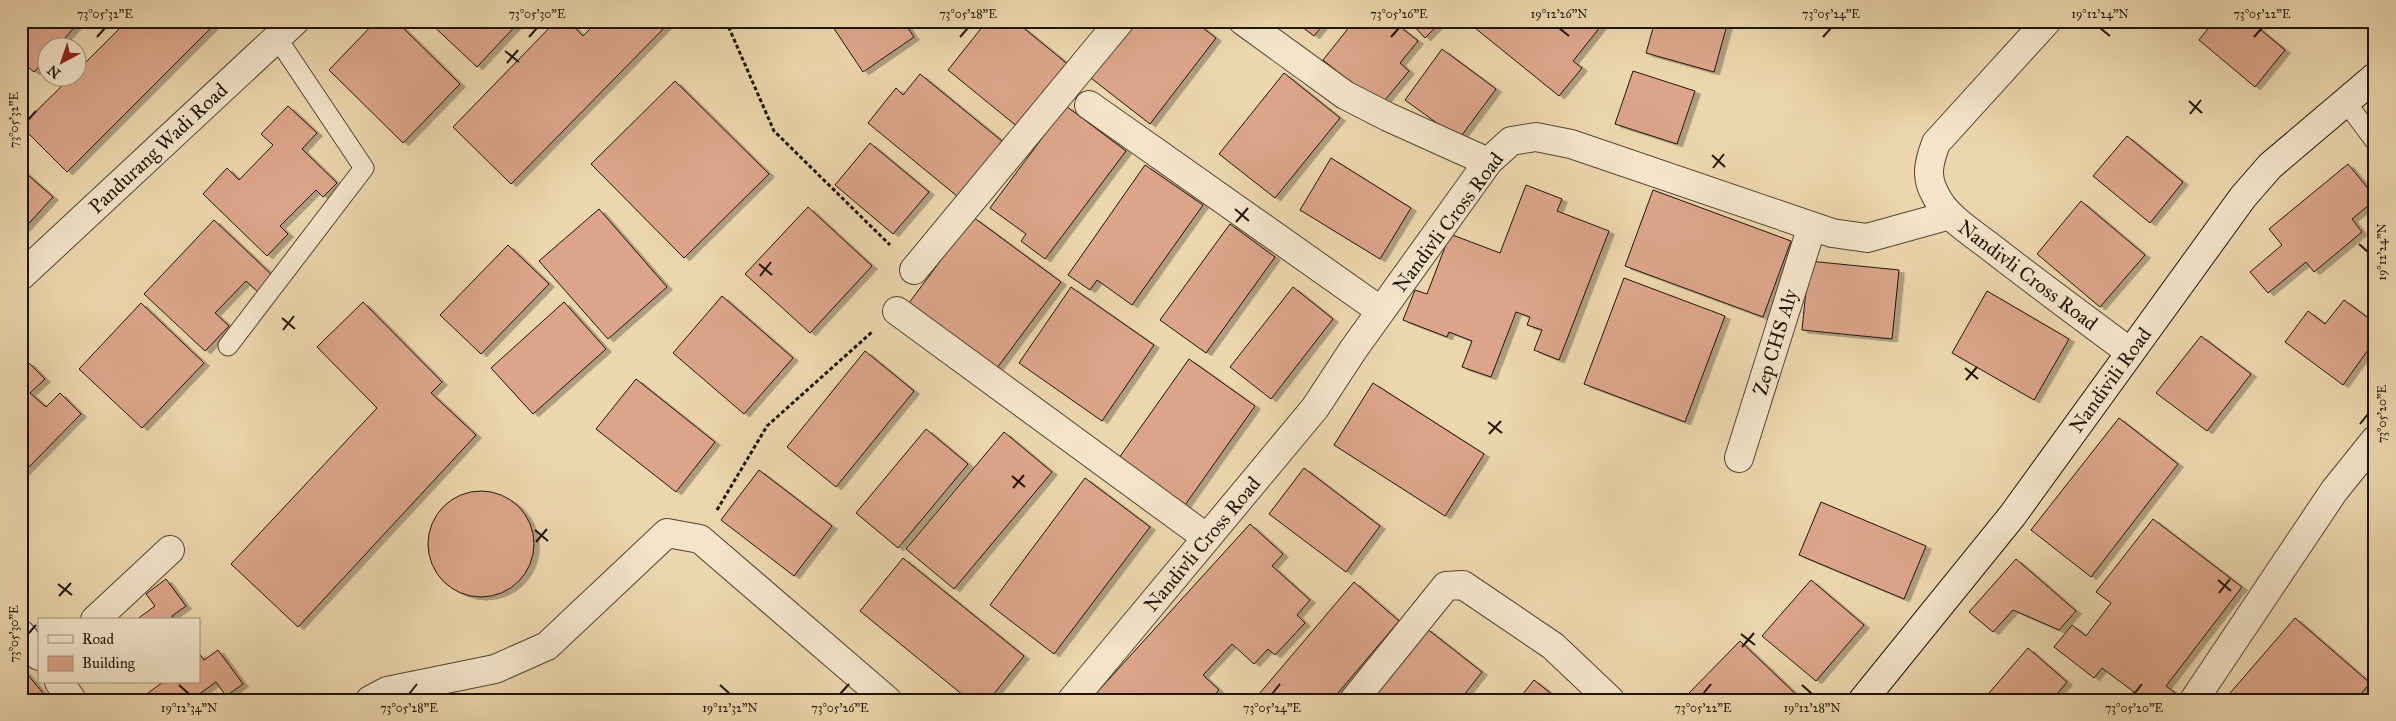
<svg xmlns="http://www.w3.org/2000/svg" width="2396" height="721" viewBox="0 0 2396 721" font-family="'IM FELL Great Primer',serif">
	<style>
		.building { fill: #dca58b; stroke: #201508; filter: url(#shadow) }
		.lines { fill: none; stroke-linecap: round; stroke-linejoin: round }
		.lane-casing { stroke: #534531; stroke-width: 21 }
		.street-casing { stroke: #534531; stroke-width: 30 }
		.secondary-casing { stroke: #201508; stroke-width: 30 }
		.path { stroke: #201508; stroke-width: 3; stroke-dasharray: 4 2.5; stroke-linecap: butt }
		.lane { stroke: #f3e4ca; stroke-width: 19 }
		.street { stroke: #f3e4ca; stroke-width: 28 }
		.secondary { stroke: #f3e4ca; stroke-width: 28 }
		.ticks { fill: none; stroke: #201508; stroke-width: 2 }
		.labels { text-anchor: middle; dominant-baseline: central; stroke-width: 4; stroke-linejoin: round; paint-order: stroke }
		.street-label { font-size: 20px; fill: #201508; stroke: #f3e4ca }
		.neatline { fill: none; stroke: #201508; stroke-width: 2 }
		.ticks-label { font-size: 12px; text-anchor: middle; fill: #201508 }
	</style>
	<defs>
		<filter id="shadow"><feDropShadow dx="5.5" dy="3" stdDeviation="0" flood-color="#0004"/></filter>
	</defs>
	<rect width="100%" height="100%" fill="#ecd6ad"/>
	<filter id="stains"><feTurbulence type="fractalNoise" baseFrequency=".004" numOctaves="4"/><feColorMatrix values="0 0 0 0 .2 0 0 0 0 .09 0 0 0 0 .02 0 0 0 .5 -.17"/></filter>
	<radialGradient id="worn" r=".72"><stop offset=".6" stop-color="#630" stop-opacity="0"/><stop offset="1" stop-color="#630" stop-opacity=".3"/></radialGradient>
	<path class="building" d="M21 21H80L56 48H48V57L34 72 21 61V53L29 45 21 38Z
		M127 21H218L67 172 21 126 70 78H78V70Z
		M376 21H396L460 84 403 143 329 70Z
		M428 21H520L477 67Z
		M556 21H568L583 36 598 21H671L511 184 453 127Z
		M829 21H903L914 37 863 72Z
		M987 21H1015L1070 66 1019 128 948 70Z
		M1129 21H1194L1216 38 1150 124 1087 75Z
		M1294 21H1326L1314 36Z
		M1354 21H1393L1418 41 1400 63 1409 71 1380 106 1323 60Z
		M1409 21H1442L1425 38Z
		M1481 21H1605L1573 61 1582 68 1559 96 1475 28Z
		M1655 21H1714L1727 25 1714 72 1646 53Z
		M2214 21H2250L2285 50 2255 87 2199 40Z
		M1442 49 1496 89 1459 139 1405 100Z
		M1633 71 1695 91 1677 144 1615 124Z
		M1284 73 1340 118 1275 198 1219 154Z
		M920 74 1008 146 963 201 868 123 896 88 903 95Z
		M675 81 769 174 684 258 591 164Z
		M288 106 317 133 302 149 337 183 323 197 316 190 280 226 288 234 267 256 203 194 227 168 239 180 273 145 261 134Z
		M1066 106 1126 151 1045 259 1021 241 1026 234 990 208Z
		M2127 136 2183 182 2150 223 2093 176Z
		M870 143 929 192 893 234 835 185Z
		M1331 158 1411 208 1380 259 1300 210Z
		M2348 164 2375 197V200L2352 219 2362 232 2314 272 2306 262 2268 293 2250 272 2282 245 2269 229Z
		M1145 165 1203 205 1132 305 1097 280 1090 290 1068 275Z
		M21 169 53 197 21 232Z
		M1526 185 1562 199 1557 211 1609 231 1559 360 1534 350 1542 330 1527 325 1530 317 1516 312 1491 377 1462 367 1472 341 1449 332 1447 337 1403 320 1415 290 1427 294 1450 234 1500 253Z
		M1653 190 1791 241 1763 317 1625 266Z
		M2081 201 2145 255 2100 307 2037 254Z
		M808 207 872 266 810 333 745 274Z
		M599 209 667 287 608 339 539 261Z
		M973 217 1061 282 994 372 906 307Z
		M214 220 274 277 259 293 246 281 215 313 229 326 205 351 144 294Z
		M1230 224 1275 257 1206 353 1160 320Z
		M508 245 549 284 481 354 440 315Z
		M1809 261 1899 270 1892 339 1802 330Z
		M1624 278 1725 316 1685 422 1584 384Z
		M1071 287 1154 345 1102 421 1019 363Z
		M1293 287 1333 319 1271 399 1230 367Z
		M1987 291 2069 339 2034 400 1952 353Z
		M722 296 793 358 744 414 673 353Z
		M2344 300 2375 323V340L2343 385 2285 342 2308 311 2325 324Z
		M363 302 442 382 431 393 476 435 298 627 231 564 377 408 317 347Z
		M564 302 606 349 533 414 491 368Z
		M141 303 204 363 142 428 79 369Z
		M2201 336 2251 374 2207 431 2156 393Z
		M865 351 914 391 836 487 787 447Z
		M1189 359 1255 406 1185 505 1119 458Z
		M28 362 45 379 30 393 46 407 60 393 81 414 21 475V368Z
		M636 379 715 442 676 492 596 429Z
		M1373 383 1484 454 1445 516 1334 445Z
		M2119 418 2178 464 2091 577 2031 530Z
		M926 429 968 464 898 548 856 513Z
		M1004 432 1052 472 954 589 906 549Z
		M1304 468 1380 526 1346 572 1269 514Z
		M759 470 832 526 794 576 721 520Z
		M1085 478 1150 527 1054 654 990 605Z
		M428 544a53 53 0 1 1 106 0a53 53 0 1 1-106 0Z
		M1821 502 1926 546 1904 599 1799 555Z
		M2153 519 2242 587 2166 686 2178 695 2175 700H2128L2134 692 2102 668 2094 678 2054 647 2072 625 2086 636 2111 603 2096 592Z
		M1250 524 1283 554 1272 566 1310 600 1297 615 1305 623 1275 655 1268 649 1254 664 1232 644 1203 675 1219 690 1210 700H1090Z
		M903 558 1024 656 989 700H969L860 611Z
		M2016 559 2076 611 2059 630 2013 610 1993 632 1969 612Z
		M166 579 186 606 172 616 175 620H136L155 606 146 594Z
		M1811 580 1864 625 1816 681 1762 636Z
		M1354 582 1399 621 1332 700H1254Z
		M2295 618 2370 683 2356 700H2224Z
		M1426 628 1482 672 1460 700H1369Z
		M1740 641 1802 700H1696L1689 693Z
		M2028 648 2067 682 2052 700H1983Z
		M218 650 243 684 226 696 216 682 191 700H154L148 693 163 682H199V653L204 660Z
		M21 667 49 700H21Z
		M1534 680 1559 700H1518Z"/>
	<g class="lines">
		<g class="lane-casing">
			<path id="lane" d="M2345 101 2375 141
				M228 346 364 168 277 38"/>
		</g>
		<g class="street-casing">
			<path id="street" d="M1243 21 1345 95 1388 117 1488 162
				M2047 21 1936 143C1929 162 1925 176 1935 194 1946 218 1973 233 1993 249 2038 284 2084 318 2130 352
				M1089 105 1381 311
				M914 270 1120 21
				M21 276 295 21
				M897 311 1207 538
				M1739 458 1812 226
				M95 620 170 550
				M21 634 39 656
				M59 682 72 700
				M370 700 387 691 495 669 547 646 667 533 700 539 887 700
				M1072 700 1315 408 1353 350 1488 162 1511 141 1536 137 1571 144 1832 233 1867 238 1950 215
				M1354 700 1446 586 1463 585 1553 646 1610 700
				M2194 700 2334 491 2375 440"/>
		</g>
		<g class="secondary-casing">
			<path id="secondary" d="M1863 700 2012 516 2243 197 2270 166 2375 77"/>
		</g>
		<path class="path" d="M726 21 774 131 890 245
			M717 510 767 426 872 332"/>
		<use href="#lane" class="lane"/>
		<use href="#street" class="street"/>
		<use href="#secondary" class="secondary"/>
	</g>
	<path class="ticks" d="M1559 28 1569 36M2100 28 2110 36M97 37 105 28M529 37 537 28M960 37 968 28M1391 37 1399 28M1823 37 1831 28M2254 37 2262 28M505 51 519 62M507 63 518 50M2189 101 2202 113M2190 114 2201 100M28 120 36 111M1712 155 1725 167M1713 168 1724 154M1235 209 1249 221M1236 222 1248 208M2359 244 2368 252M759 264 772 275M760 276 771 262M282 318 295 329M283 330 294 316M1965 368 1978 379M1966 380 1977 367M1488 422 1502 433M2360 424 2368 414M1489 434 1501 421M1012 476 1025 487M1013 488 1024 475M535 530 548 541M536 542 547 529M2218 580 2231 591M58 584 72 595M2219 593 2230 579M59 596 71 583M28 634 36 625M1741 634 1755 645M1742 647 1754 633M179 685 189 694M720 685 730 694M1802 685 1812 694M409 694 417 684M840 694 849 684M1272 694 1280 684M1703 694 1711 684M2134 694 2142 684"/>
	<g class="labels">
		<g class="street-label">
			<text transform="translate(158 148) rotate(-43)">Pandurang Wadi Road</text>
			<text transform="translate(1448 222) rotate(-53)">Nandivli Cross Road</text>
			<text transform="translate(2028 275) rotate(37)">Nandivli Cross Road</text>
			<text transform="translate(1775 342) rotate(-73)">Zep CHS Aly</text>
			<text transform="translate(2110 380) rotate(-54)">Nandivili Road</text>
			<text transform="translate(1202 544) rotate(-50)">Nandivli Cross Road</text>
		</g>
	</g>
	<rect width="2396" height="721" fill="none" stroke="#ecd6ad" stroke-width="55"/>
	<rect x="38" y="618" width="162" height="65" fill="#f3e4ca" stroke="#9f917c"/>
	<rect x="48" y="635" width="25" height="8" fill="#f3e4ca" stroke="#9f917c"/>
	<text x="82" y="644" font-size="15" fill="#201508">Road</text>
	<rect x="48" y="656" width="25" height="15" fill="#dca58b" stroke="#9f917c"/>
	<text x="82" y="668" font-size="15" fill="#201508">Building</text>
	<g transform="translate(62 62) rotate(220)"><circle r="24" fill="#f3e4ca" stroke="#9f917c"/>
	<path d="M0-4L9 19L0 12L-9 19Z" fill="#8f2418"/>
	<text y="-8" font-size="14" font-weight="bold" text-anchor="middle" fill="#201508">N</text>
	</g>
	<rect x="28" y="28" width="2340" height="666" class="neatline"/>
	<g class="ticks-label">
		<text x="105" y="18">73°05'32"E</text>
		<text x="537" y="18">73°05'30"E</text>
		<text x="968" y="18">73°05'28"E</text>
		<text x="1399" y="18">73°05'26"E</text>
		<text x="1559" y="18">19°12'26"N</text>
		<text x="1831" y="18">73°05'24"E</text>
		<text x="2100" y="18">19°12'24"N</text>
		<text x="2262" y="18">73°05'22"E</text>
		<text transform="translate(14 120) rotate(-90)" y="4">73°05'32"E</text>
		<text transform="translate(2382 252) rotate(-90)" y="4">19°12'24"N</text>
		<text transform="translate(2382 414) rotate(-90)" y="4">73°05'20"E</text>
		<text transform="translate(14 634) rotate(-90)" y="4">73°05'30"E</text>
		<text x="189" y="712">19°12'34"N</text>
		<text x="409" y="712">73°05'28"E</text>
		<text x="730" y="712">19°12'32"N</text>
		<text x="840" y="712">73°05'26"E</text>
		<text x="1272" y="712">73°05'24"E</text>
		<text x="1703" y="712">73°05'22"E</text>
		<text x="1812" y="712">19°12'28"N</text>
		<text x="2134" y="712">73°05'20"E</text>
	</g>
	<rect width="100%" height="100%" filter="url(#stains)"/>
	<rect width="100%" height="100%" fill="url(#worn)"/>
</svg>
